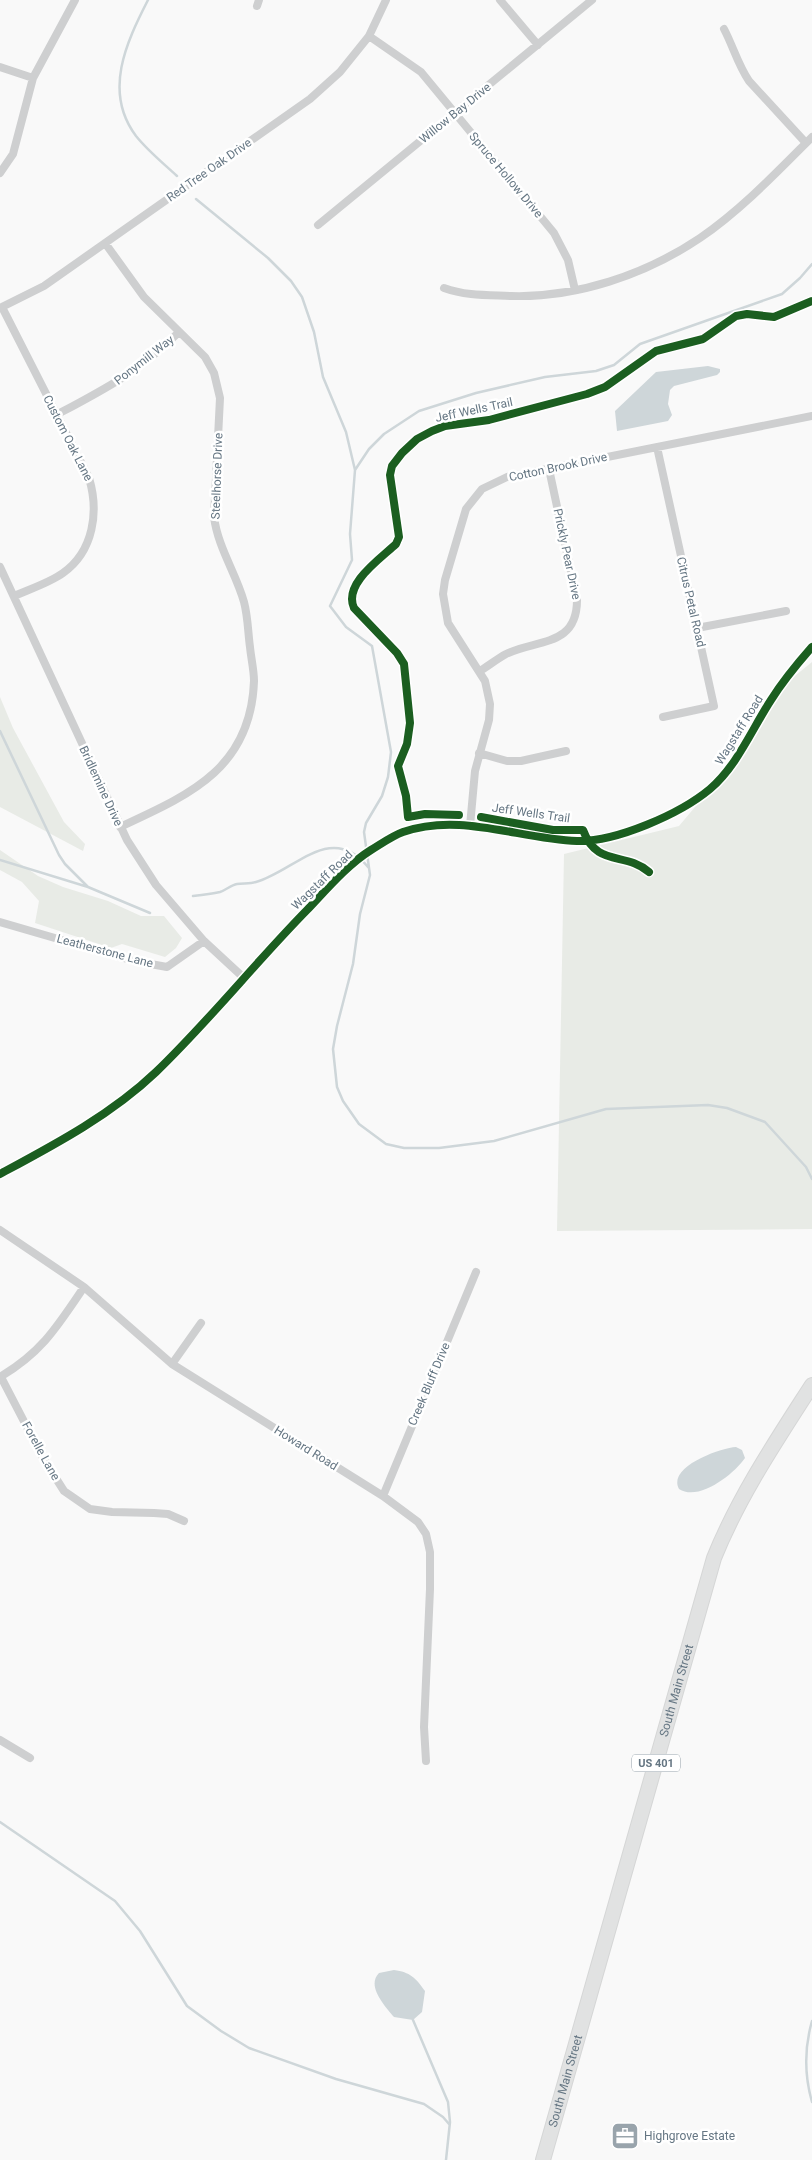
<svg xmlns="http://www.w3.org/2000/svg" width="812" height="2160" viewBox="0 0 812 2160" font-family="Roboto,sans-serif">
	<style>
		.green { fill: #e8ebe6 }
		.water { fill: #ced6d9 }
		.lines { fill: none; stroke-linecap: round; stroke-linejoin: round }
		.stream { stroke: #ced6d9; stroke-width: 2.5 }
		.highway-casing { stroke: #d5d6d6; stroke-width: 16 }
		.street { stroke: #cecfd0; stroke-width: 8 }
		.highway { stroke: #e1e2e2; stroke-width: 14 }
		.cycleway-casing { stroke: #fff; stroke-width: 11 }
		.cycleway { stroke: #1b5e20; stroke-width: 8 }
		.labels { text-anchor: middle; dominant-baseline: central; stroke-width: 5; stroke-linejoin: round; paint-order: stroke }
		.shield { fill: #fff; stroke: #939fa8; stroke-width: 1 }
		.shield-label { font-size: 11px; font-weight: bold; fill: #657683 }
		.street-label { font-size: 12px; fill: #657683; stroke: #fff }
		.poi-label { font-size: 12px; fill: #657683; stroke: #fff; text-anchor: start }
	</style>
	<rect width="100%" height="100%" fill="#f9f9f9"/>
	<path class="green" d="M812 662V1229L557 1231 564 854 679 826 738 756 785 684Z
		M0 697 13 728 64 822 85 844 83 851 0 807Z
		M0 850 38 876 63 887 108 901 141 916H164L182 938 176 948 165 957 122 944 111 948 35 923 39 901 22 882 0 870Z"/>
	<path class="water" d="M708 366 720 369V372L717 375 674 386 670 390 668 404 672 415 668 421 617 431 615 411 656 372Z
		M736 1447 742 1450 745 1458C734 1474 699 1502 679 1489 667 1467 720 1448 736 1447Z
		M394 1970C410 1972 416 1978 425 1991L422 2012 413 2020 394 2017C385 2006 366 1986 379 1973Z"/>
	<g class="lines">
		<path class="stream" d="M148 0C126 43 103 92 136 136 148 151 163 163 177 176
			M196 199 268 258 291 281 302 297 314 332 323 377 346 432 355 470 350 534 352 560 330 606 346 627 372 646 391 752 388 777 382 796 366 823 364 832 370 875 360 914 353 964 337 1026 333 1049 337 1087 343 1101 359 1124 386 1144 404 1148H439L494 1141 606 1109 708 1105 727 1108 765 1122 806 1167 812 1179
			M355 470 369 449 384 434 419 411 476 393 545 377 596 371 614 365 640 344 782 294 800 278 812 264
			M0 731 59 855 65 864 88 887
			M0 860 88 887 150 913
			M193 896C202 895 211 894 220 892 226 890 231 885 237 884 243 883 250 884 256 882 295 871 331 821 368 867
			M0 1822 115 1901 140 1931 187 2006 221 2031 249 2048 336 2079 424 2104 443 2117 449 2124
			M413 2020 448 2102 450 2122 446 2160
			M812 2021C804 2049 804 2074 812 2102"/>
		<g class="highway-casing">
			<g id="highway">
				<path id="s1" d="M543 2160 714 1558C739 1496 776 1441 812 1385"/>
			</g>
		</g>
		<path class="street" d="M500 0 538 45
			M257 6 259 0
			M724 29C733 46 738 65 749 81L806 143
			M369 36 421 72 554 233 568 260 575 290
			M0 67 33 78
			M0 173 13 154 33 78 75 0
			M318 225 592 0
			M105 243 144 297 205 357 214 373 220 398 214 517C218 548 236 573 244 602 248 617 248 633 250 647 251 658 254 670 254 681 251 769 189 795 120 827
			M444 288C466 296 487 295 511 296 576 298 645 275 700 238 741 210 777 172 812 137
			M2 307 89 478C99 511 94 551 63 573 49 583 30 589 14 596
			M0 308 44 286 310 99 340 72 369 36 386 0
			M56 415C103 390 140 371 178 333
			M657 447 714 706 663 717
			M0 567 127 840 156 885 204 941 244 978
			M697 628 786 611
			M480 671C488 666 497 659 506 654 537 639 577 647 577 600L549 469
			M479 753 507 761H521L566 751
			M470 826 475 771 489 720 490 704 485 681 448 623 443 594 445 580 466 509 482 489 507 477 812 416
			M0 922 134 961 167 967 204 941
			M0 1174C54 1145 111 1115 156 1072 209 1021 255 963 307 910 327 889 347 865 371 850 381 844 392 836 403 832 460 812 519 839 577 841 616 842 680 814 710 789 737 766 752 729 771 700 783 681 797 664 812 647
			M0 1230 84 1287 172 1364 383 1496 418 1522 426 1534 430 1552V1589L424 1727 426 1761
			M172 1364 201 1323
			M0 1377C42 1352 57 1327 84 1287
			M1 1377 43 1458 64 1491 90 1509 112 1512 154 1513 168 1514 184 1521
			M383 1496 476 1272
			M0 1740 30 1758"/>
		<use href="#highway" class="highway"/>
		<g class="cycleway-casing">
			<path id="cycleway" d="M459 815 425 814 408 817 406 796 398 766 407 744 410 723 404 664 397 653 354 608C343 584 380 559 396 544L399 537 390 475 392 466 402 453 417 439 432 431 445 426 489 420 587 394 605 387 656 351 703 339 736 316 747 314 774 317 812 301
				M481 817 553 830H583C597 868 625 851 649 872
				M0 1174C54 1145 111 1115 156 1072 209 1021 255 963 307 910 327 889 347 865 371 850 381 844 392 836 403 832 460 812 519 839 577 841 616 842 680 814 710 789 737 766 752 729 771 700 783 681 797 664 812 647"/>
		</g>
		<use href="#cycleway" class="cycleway"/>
	</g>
	<defs>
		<g id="office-square" transform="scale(1.4375)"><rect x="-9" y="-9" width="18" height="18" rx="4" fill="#99a4ac" stroke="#fff"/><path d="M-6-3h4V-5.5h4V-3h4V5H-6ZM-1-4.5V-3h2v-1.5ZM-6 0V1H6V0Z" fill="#fff"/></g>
	</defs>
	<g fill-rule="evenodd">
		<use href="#office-square" x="625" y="2136"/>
	</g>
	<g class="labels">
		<rect class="shield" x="632" y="1754.5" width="48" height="17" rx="4"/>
		<g class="shield-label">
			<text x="656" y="1763">US 401</text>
		</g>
		<g class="street-label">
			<text transform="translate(455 113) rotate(-39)">Willow Bay Drive</text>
			<text transform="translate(209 170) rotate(-35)">Red Tree Oak Drive</text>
			<text transform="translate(506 175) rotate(50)">Spruce Hollow Drive</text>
			<text transform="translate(144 360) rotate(-38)">Ponymill Way</text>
			<text transform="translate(474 410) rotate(-12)">Jeff Wells Trail</text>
			<text transform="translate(68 438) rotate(63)">Custom Oak Lane</text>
			<text transform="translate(558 467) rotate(-12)">Cotton Brook Drive</text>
			<text transform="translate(217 476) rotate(-88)">Steelhorse Drive</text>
			<text transform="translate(567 554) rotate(78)">Prickly Pear Drive</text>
			<text transform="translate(691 602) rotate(77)">Citrus Petal Road</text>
			<text transform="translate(739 730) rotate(-58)">Wagstaff Road</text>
			<text transform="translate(101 786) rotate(65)">Bridlemine Drive</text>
			<text transform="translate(531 813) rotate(8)">Jeff Wells Trail</text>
			<text transform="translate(322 880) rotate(-44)">Wagstaff Road</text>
			<text transform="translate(105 951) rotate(15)">Leatherstone Lane</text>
			<text transform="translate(429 1384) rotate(-67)">Creek Bluff Drive</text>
			<text transform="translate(306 1448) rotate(32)">Howard Road</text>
			<text transform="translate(41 1451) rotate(61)">Forelle Lane</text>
			<text stroke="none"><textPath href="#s1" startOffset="488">South Main Street</textPath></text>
			<text stroke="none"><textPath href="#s1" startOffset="82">South Main Street</textPath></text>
		</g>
		<g class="poi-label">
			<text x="644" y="2136">Highgrove Estate</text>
		</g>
	</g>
</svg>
